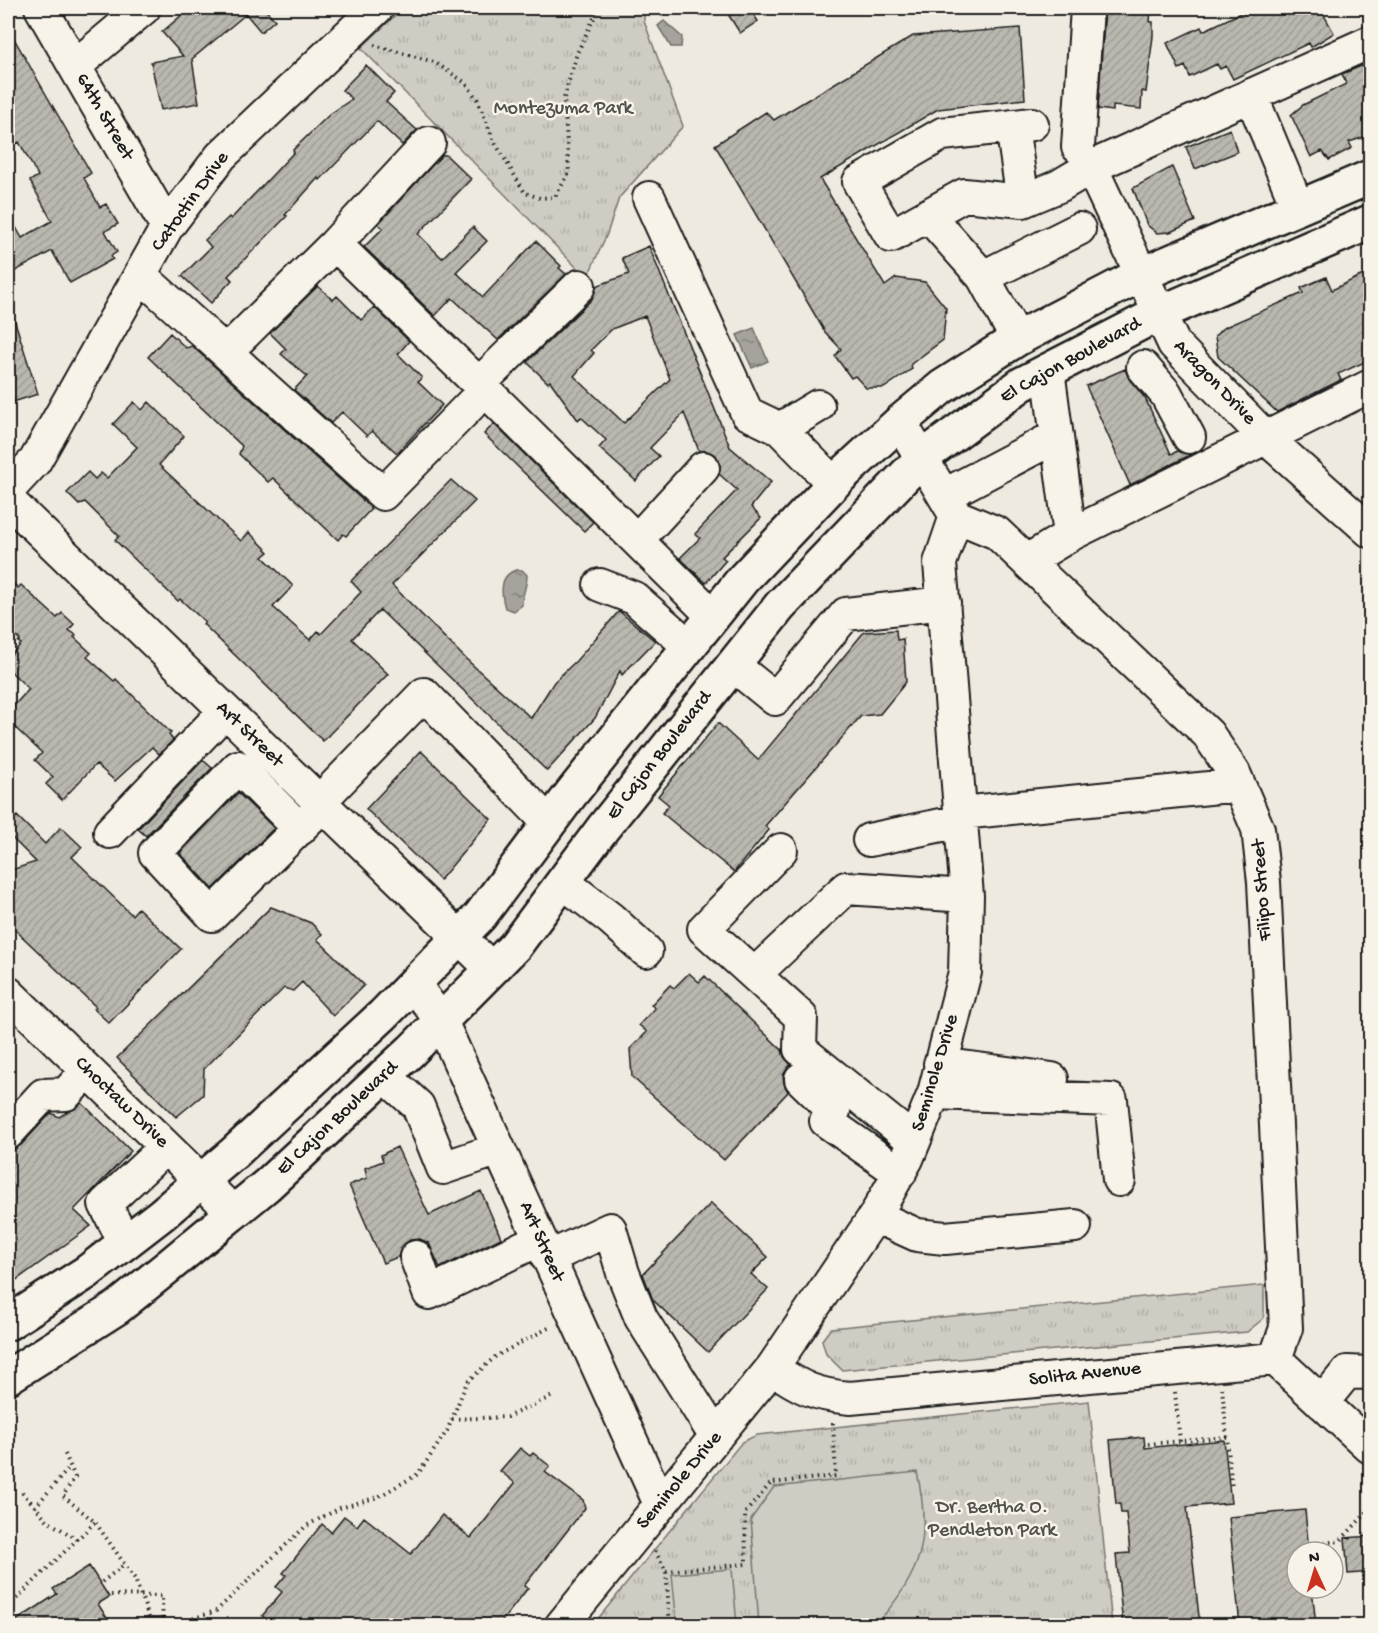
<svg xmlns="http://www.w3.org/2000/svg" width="1378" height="1633" font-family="'Gochi Hand',sans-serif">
<defs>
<pattern id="park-tufts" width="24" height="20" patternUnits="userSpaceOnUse" patternTransform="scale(1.5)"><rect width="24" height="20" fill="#cfccc3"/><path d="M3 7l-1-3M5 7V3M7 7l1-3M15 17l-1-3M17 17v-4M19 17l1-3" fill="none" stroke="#b1afa7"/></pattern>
<pattern id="water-ripples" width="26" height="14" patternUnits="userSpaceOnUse" patternTransform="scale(1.5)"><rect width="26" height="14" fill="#a6a39d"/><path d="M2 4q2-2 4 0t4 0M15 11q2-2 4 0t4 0" fill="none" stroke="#86847f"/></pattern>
<pattern id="building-hatch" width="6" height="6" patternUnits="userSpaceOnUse" patternTransform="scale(1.5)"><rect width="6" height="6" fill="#bab7af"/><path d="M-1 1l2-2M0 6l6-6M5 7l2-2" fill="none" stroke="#9f9d96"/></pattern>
</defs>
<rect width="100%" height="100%" fill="#eeeae0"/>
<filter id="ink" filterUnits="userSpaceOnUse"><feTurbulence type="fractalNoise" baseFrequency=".0167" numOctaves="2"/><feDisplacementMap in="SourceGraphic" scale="12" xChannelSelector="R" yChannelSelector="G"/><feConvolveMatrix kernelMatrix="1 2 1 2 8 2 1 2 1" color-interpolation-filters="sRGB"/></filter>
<g filter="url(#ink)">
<path fill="url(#park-tufts)" stroke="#767470" stroke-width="1.5" d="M403,8H644V21L683,126L619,198L607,234L587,278L361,48Z
M1264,1285V1318L1247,1332L842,1370L826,1354L822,1340L831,1328Z
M1089,1401L1112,1625L592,1626L742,1442L757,1435Z"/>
<path fill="#cfccc3" stroke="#767470" stroke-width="1.5" d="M917,1472C932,1539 922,1574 876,1624L759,1625L751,1519L774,1487Z
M732,1569L737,1625H677L672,1574Z"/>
<path fill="url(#water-ripples)" stroke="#6f6d69" stroke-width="1.5" d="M664,21L682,37L681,47H671L658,26Z
M754,328L768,361L752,368L737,335Z
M516,570H522L527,575C527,587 522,594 522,605L514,611L505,608C501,594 499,575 516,570Z"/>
<path fill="url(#building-hatch)" stroke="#1c1c1c" stroke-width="1.5" fill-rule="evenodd" d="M190,8H264L275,20L261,32L246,14L192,59L199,103L161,110L151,62L183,56L162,32Z
M724,8H749L758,21L740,33Z
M1105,8H1151L1150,22H1153V36L1146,92L1142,91L1141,109L1113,106V111L1098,109Z
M1251,8H1320L1334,33L1311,47L1309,43L1233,79L1226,66L1220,69L1217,64L1190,77L1185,66L1179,69L1167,43L1201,27L1203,31Z
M8,28L91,173L84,178L100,207L106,204L118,224L105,231L117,252L111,256L113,259L70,283L52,251L8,275V213L22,238L52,221L30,181L38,176L19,142L8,148V126L14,122L8,110Z
M1020,28L1025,99L938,109L820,179L885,286L896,278L925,282L946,308L943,340L911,364L912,369L884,388H866L855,376L851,378L835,356L841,349L825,332L715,145L766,112L774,120L913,36Z
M1371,62V76L1363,79L1371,94V114L1365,117L1371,135L1349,142L1352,148L1329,160L1322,151L1311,157L1291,115L1303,105L1346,84L1342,74Z
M366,65L394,93L386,102L417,130L402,145L377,121L320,180L318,178L285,215L287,216L228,276L232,280L211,303L182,276L211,247L205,240L229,217L231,219L294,152L293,150L330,114L352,99L342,90Z
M1230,129L1237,152L1195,169L1186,147Z
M442,155H446L471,179L418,234L442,258L473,227L487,241L456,272L483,297L536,241L561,266L559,268L566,274L498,340L452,298L435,316L364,247L383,228L378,224Z
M1172,167L1195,221L1170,232L1157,233L1147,225L1133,188Z
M649,246L730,447L771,482L751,507L761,518L722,557L726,560L706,583L680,558L700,538L695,534L737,490L719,474L720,463L716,455L707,451H699L684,413L650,448L659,456L636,481L599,448L606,440L581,417L578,420L550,381L548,383L527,362L592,299L596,286L629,274L622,258ZM645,316L670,379L624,423L574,376L594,353L591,350L612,329Z
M1371,271V359L1338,374L1341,380L1277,412L1218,357L1215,336L1223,328L1303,293L1301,288L1326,277L1332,290Z
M318,286L333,300L337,296L361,320L374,307L409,341L398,354L422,378L418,382L442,405L397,453L372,431L367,436L342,412L331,423L294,390L307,376L281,354L286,349L270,333Z
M11,309L38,394L13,402L8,384V310Z
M170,333L186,348L192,346L369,506L371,509L346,536L343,534L338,540L273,478L268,482L239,454L242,446L148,357Z
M1125,369L1129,379L1145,398L1171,454L1178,451L1192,454L1130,485L1086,386Z
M134,402L142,410L149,402L184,436L159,465L241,541L249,532L269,552L263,557L293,586L273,607L310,640L318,631L321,634L361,592L351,581L451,480L475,501L392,585L466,659L531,718L554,682L576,661L619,611L655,641L622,675L620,671L595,718L547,771L380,610L352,639L388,674L323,741L203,624L205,622L180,599L178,601L123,548L115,540L119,536L85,502L79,505L67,493L88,472L95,479L101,473L107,478L137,447L113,424Z
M494,424L593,522L584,531L484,434Z
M8,578L18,588L21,585L57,618L62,613L74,624L69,630L76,635L74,637L91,653L87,657L114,681L116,679L171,733L169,735L173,740L159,754L152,747L115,781L96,764L62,800L46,784L53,777L35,760L42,753L8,721V712L29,689L8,669V658L21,644L18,642L20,640L8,628Z
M896,630L897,640L903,639L906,682L880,714L861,716L765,826L769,830L734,872L662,813L669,805L658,796L718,723L758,760L864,632Z
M421,751L491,819L440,880L366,809Z
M203,760L212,768L146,836L138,829Z
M238,793L274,828L213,889L180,853Z
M17,816L45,844L61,827L82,847L72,857L132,915L138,908L181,949L109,1023L94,1009L96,1007L8,923V871L36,862L8,834V826Z
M271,907L311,923L322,934L317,939L364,985L333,1016L302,982L293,991L284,988L204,1069L203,1095L176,1117L117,1058Z
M689,973L699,982L705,976L782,1050L784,1057L791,1065L783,1075L784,1084L788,1092L724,1160L632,1077L630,1049L647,1032L639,1025L655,1008L651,1005L670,985L674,988Z
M82,1103L131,1151L74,1210L91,1226L8,1286V1150L21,1145L51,1113L59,1117Z
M397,1147L429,1215L481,1191L501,1238L440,1268L429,1243L420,1239L410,1240L402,1246L398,1257L383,1263L349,1185L367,1178L365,1168L383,1161L381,1155Z
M711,1203L768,1257L751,1274L768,1289L708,1352L653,1300L643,1274Z
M1144,1437L1145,1448L1224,1440L1231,1503L1187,1507L1200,1626H1123L1116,1554L1130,1553L1126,1513H1121L1120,1504H1116L1110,1440Z
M520,1448L530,1456L533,1453L550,1466L545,1472L583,1500L585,1508L524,1586L528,1588L498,1626H274L262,1616L282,1592L276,1587L286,1575L283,1573L322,1524L331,1532L344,1516L357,1526L364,1517L411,1554L442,1515L471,1538L515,1483L500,1471Z
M1305,1510L1309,1552H1297V1588H1312L1316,1626H1240L1229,1517Z
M1371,1536V1572L1348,1574L1345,1538Z
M89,1566L109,1597L98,1604L112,1626H8L57,1594L53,1589Z"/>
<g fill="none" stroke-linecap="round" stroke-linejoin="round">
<defs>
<path id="minor" d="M41,8L167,227
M75,66L144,8
M1251,95L1298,208
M1032,124L942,134L859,182L891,236L964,195L1023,201L1059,186L1091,167L1370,42
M1012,126L1023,201
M1078,147L1087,8
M1091,167L1174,344L1266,438L1370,531
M649,198L747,413L780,429L834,484
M928,215L983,277L1017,339
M335,244L429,143
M140,275L383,494L485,390L713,616
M983,277L1079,229
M226,352L335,244L485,390
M1143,367L1166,394L1189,437
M479,384L579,286
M900,422L956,516L997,533L1208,734L1234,773L1258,829L1264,882L1286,1328L1275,1359
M780,429L818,406
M8,490L35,461L167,227L221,156L377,8
M945,495L1057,436
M8,500L492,969
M1070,535L1370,386
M637,540L703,468
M1027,561L1070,535L1048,370
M600,585L634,598L689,646
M733,665L775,699L846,614L944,603
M319,802L424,694L549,823
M961,813L1239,785
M300,829L238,767L155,853L212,915L322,806
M110,832L225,711
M869,840L961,821
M781,850L704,929L801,1017L800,1049L914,1141
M563,882L611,919L646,951
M755,974L846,888L967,896
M414,984L441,1021L660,1504
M8,993L234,1213
M940,1064L1052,1079
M384,1075L418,1106L443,1168L499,1149
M801,1079L834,1111L826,1121L900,1173
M934,1093L1111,1100L1119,1180
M8,1133L43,1095L66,1094L87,1071
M875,1216L917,1235L945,1238L1075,1226
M125,1243L105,1204L166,1147
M416,1257L429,1293L540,1239
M548,1258L610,1229L623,1273L641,1318L716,1437
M772,1368C801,1388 815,1395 850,1398L1275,1359L1370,1447
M1322,1403L1347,1372L1370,1373
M561,1626L772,1368L875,1216L907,1159L934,1093L965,972L967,896L940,563L956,516"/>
<path id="major" d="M8,1323L87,1272L161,1215L234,1153L383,1015L480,916L571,794L743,579L839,478L900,422L942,387L1017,339L1140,275L1370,177
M8,1377L118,1307L170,1265L267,1185L412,1050L515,946L603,828L780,606L923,457L1022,384L1158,314L1370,222"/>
</defs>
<use href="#minor" stroke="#1c1c1c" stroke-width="36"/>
<use href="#major" stroke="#1c1c1c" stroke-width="38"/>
<path stroke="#1c1c1c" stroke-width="4" stroke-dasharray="1.5 4.5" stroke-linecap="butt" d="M374,45L434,62L466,83L477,99L494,141L525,193L540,198L555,197L569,173L564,98L577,53L595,16L596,8
M1222,1388L1232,1488
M1175,1392L1180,1441
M452,1419L507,1417L555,1395
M1148,1444L1227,1437
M65,1454L75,1477L63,1496L95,1522L135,1579L152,1626
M22,1492L49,1522L77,1539
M35,1507L70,1467
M1312,1544L1340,1541L1370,1509
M655,1551L666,1571L670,1626
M666,1571L746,1564L745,1513L771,1483L836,1476L833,1423
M102,1582L125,1564
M111,1595L162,1596L163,1626
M8,1607L95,1522
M170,1626L216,1611L306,1526L340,1508L378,1497L418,1474L447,1431L467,1382L496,1356L552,1326"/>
<use href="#minor" stroke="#f7f3e8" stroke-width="32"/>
<use href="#major" stroke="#f7f3e8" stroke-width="33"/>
</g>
</g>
<g text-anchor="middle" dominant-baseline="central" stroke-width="5" stroke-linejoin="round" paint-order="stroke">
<g font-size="20" fill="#52514e" stroke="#f7f3e8">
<text x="563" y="109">Montezuma Park</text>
<text x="992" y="1508">Dr. Bertha O.<tspan x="992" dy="23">Pendleton Park</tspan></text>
</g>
<g font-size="20" fill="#1c1c1c" stroke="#f7f3e8">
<text transform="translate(104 117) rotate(60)">64th Street</text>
<text transform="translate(191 202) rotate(-54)">Catoctin Drive</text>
<text transform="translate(1071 361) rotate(-29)">El Cajon Boulevard</text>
<text transform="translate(1214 383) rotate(46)">Aragon Drive</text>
<text transform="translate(249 735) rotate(44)">Art Street</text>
<text transform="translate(660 756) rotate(-52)">El Cajon Boulevard</text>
<text transform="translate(1263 890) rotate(-94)">Filipo Street</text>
<text transform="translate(936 1073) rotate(-73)">Seminole Drive</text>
<text transform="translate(121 1103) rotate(44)">Choctaw Drive</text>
<text transform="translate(338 1119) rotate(-43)">El Cajon Boulevard</text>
<text transform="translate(541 1242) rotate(66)">Art Street</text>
<text transform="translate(1085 1375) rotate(-6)">Solita Avenue</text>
<text transform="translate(680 1481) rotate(-50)">Seminole Drive</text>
</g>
</g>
<rect width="1378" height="1633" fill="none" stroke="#f7f3e8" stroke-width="30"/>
<rect x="15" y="15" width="1348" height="1603" fill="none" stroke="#1c1c1c" stroke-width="2" filter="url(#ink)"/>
<g transform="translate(1315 1570) rotate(356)"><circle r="28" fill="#f7f3e8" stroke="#9f9d96" stroke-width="1.5"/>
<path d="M0-4.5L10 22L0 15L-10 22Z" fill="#c8321e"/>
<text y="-9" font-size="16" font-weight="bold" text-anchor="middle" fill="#1c1c1c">N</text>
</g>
</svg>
